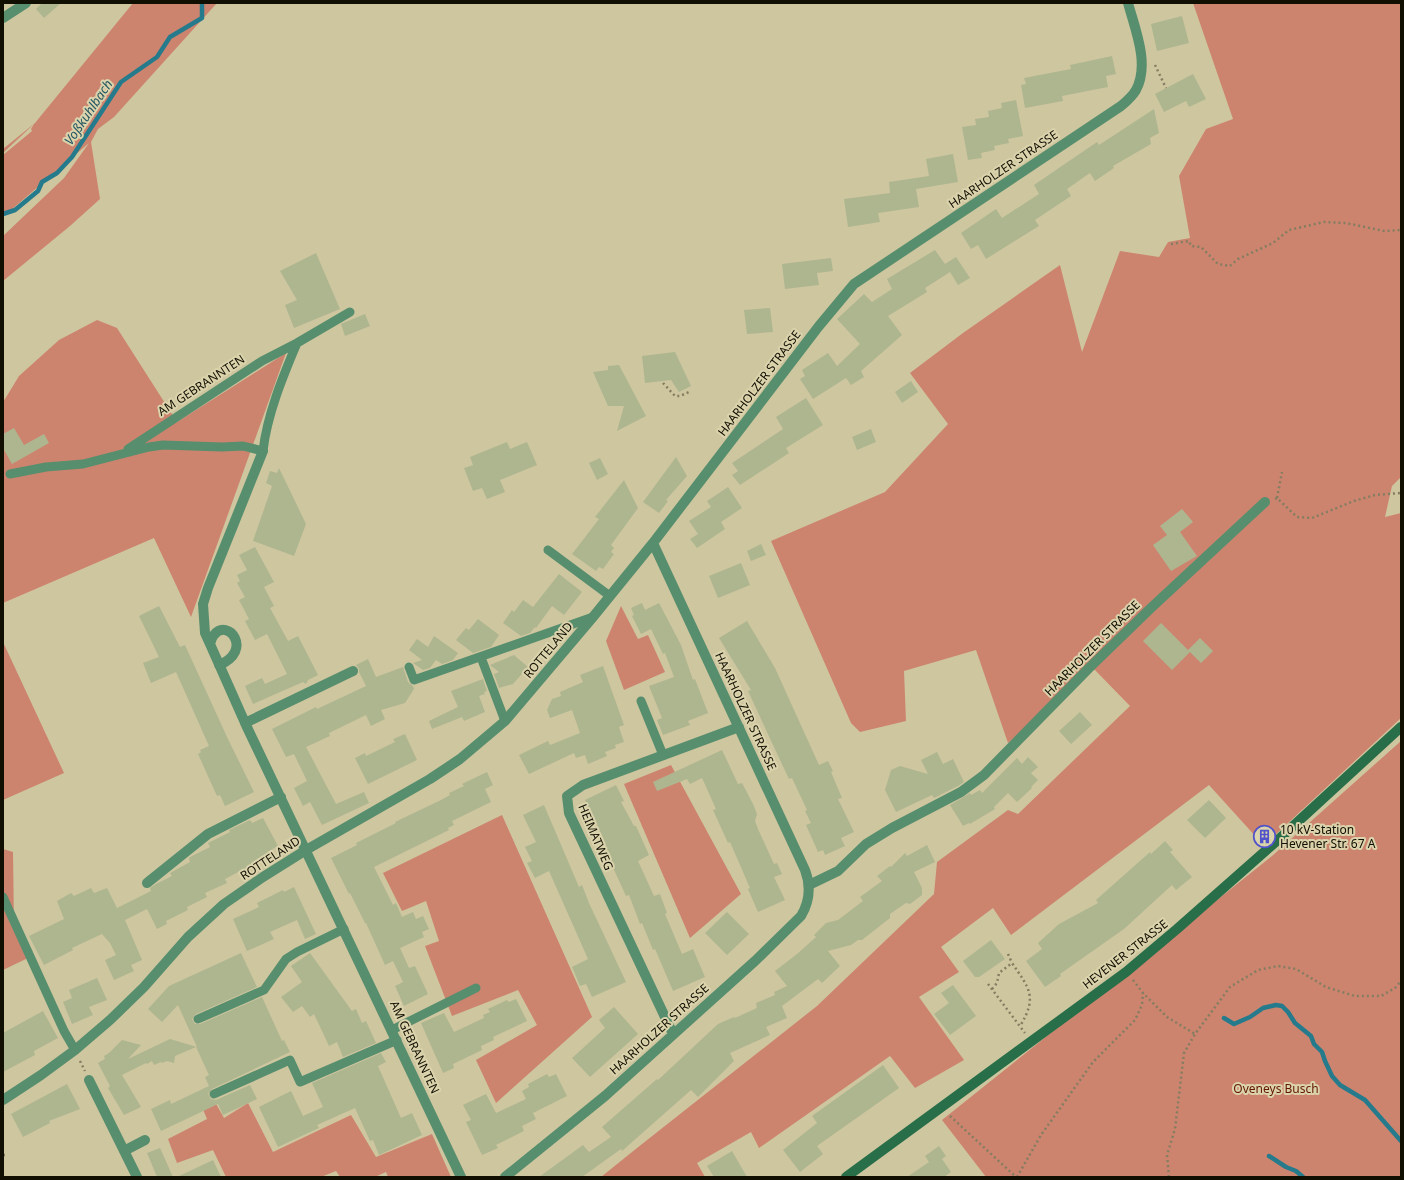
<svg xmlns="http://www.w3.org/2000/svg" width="1404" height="1180" font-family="'Noto Sans',sans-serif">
<rect width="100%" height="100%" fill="#cec69f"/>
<path fill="#cd846e" d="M133,3H217L114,117L98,129L91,142L100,199L70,226L3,281V236L64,178L89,143L3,217V155L32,131L31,129L34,124L3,153V149L35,123Z
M1193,3H1401V477L1392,486L1385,517L1401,513V718L1274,836L1266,829L1257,838L1209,785L1011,935L993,908L941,947L959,972L919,997L964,1060L915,1088L890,1056L759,1148L751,1132L697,1163L705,1177H601L637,1148L817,1006L934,894L937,862L1008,810L1018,814L1130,706L1094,669L1008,743L976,650L904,671L906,721L860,732L851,723L771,541L885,492L948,424L910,373L963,333L1060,265L1082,352L1120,251L1159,257L1168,242L1190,238L1179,176L1206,129L1233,119Z
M97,320L117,328L177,422L286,353L191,617L154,538L3,603V401L5,399L19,376L59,340Z
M621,606L638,639L648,635L665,672L624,690L606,641Z
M3,642L64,773L3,800Z
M1401,741V1177H986L942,1120L1272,856Z
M671,765L741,894L690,938L624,784Z
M502,815L592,1017L496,1103L476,1060L537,1025L518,990L452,1016L425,946L439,941L426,901L402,911L383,873Z
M3,849L13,852L14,928L28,958L3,970Z
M215,1102L224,1118L248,1103L273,1152L351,1115L376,1157L432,1134L451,1177H388L386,1172L375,1177H340L336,1171L321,1177H226L213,1150L177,1163L168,1139L207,1119L202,1107Z"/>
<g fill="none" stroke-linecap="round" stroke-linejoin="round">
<path stroke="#257b8c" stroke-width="4.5" d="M3,214L15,210L38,191L42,182L57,173L72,157L121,82L157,57L170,37L202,18V3
M1224,1018L1234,1024L1250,1017L1263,1008L1276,1005L1282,1006L1288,1012L1295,1023L1311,1036L1314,1044L1322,1052L1325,1061L1332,1076L1340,1085L1365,1100L1401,1141
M1269,1156L1286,1167L1296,1171L1303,1177"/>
</g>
<path fill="#aeb690" d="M42,3H61L44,18L36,9Z
M1182,16L1189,43L1157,51L1151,24Z
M1112,56L1116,74L1106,76L1108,87L1062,96L1063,101L1025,108L1021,85L1026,84L1024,78L1071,69L1070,65Z
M1193,74L1206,99L1189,107L1186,101L1164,112L1155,94Z
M1016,100L1023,136L1008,139L1009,143L994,146L995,150L981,153L982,158L968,160L962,127L976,125L975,119L989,117L988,111L1002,108L1001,103Z
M1154,109L1159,133L1150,138L1151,144L1113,166L1114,168L1095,181L1090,173L1067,189L1071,196L1035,220L1039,226L986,259L978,245L971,249L961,233L996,209L1002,218L1039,194L1034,185L1097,142L1099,145Z
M953,154L958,182L916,189L919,207L878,213L880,222L848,227L844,199L890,193L889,182L929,176L926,159Z
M935,250L945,264L956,257L970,278L958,285L950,272L925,288L927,292L888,316L902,335L861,371L864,377L851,385L846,378L813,399L800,379L805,376L802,370L828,353L837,366L860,344L837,319L864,294L872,302L892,289L887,279Z
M316,253L340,309L294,328L285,305L297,300L280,271Z
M831,258L833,271L817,273L819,285L785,289L782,264Z
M770,308L773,332L747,334L744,310Z
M365,314L370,326L345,336L341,324Z
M675,352L691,386L679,392L671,380L645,383L642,356Z
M619,365L646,416L617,431L624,406H608L593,372L608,370V366Z
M911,381L918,392L902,403L895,392Z
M806,398L823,425L786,448L789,453L740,485L732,475L738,471L732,463L783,429L776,417Z
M14,428L24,445L44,434L49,443L12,464L3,448V434Z
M871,429L876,442L857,450L852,437Z
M507,442L510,449L527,442L537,465L500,480L505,492L487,499L482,488L473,491L464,468L473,465L470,457Z
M676,457L687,476L666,500L668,501L659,513L643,502Z
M600,458L608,474L597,480L589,463Z
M279,468L306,524L294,556L253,541L272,486L266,483L270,471L277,473Z
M624,480L638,508L611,545L614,548L611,552L614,554L603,569L599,567L596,571L572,554L599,519L595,517Z
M728,487L742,508L721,522L725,529L697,548L690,539L698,534L689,521L711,507L707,501Z
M1182,509L1193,522L1180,532L1197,556L1171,571L1153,545L1167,535L1160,526Z
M761,544L766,555L751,561L747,551Z
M255,547L274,582L264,587L274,606L270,608L288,641L298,636L318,675L308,680L306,684L303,682L253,704L245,686L262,678L265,684L287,674L267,634L255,640L245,621L249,619L239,600L245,597L237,583L240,581L237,575L247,570L239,555Z
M741,563L750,585L718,598L709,576Z
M559,574L582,592L564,615L552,606L536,628L535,627L530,633L521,636L503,623L512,610L514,612L523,600L533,607Z
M642,603L645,610L659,603L681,645L693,680L695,679L708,713L688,721L690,725L663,735L657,720L662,718L649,686L674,677L665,653L663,654L651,629L641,634L632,616L634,615L631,608Z
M159,606L180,647L185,645L227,737L254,792L225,806L220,795L217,796L198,754L201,752L200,750L209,746L176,672L151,683L143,663L159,657L139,616Z
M478,619L499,635L491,647L473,653L456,640L466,628L469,630Z
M747,621L775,668L819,765L828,761L833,771L831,772L842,798L838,799L854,832L841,838L845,846L825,855L823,850L818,852L806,825L811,823L805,811L807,810L792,778L789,779L773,745L748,691L751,690L719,638Z
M1161,623L1188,650L1200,638L1213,651L1201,663L1190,652L1172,670L1143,641Z
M434,636L458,653L453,660L442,664L436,660L430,668L423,670L413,663L422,660L409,650L417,639L428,647Z
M514,655L528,667L513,684L499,688L494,674L499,672L490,665Z
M368,659L376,677L403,667L408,682L413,686L414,689L405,703L381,710L385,719L371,726L366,715L329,733L330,736L306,747L336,804L364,792L369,803L322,825L310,802L303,806L294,788L307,781L294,754L286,757L272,729L316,707L317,709L366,686L359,672V669L356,665Z
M603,666L624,725L619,727L624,742L615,745L616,748L605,752L607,756L588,764L585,755L576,758L574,753L529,774L519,755L548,741L550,745L580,733L572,710L550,718L547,710L552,699L561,696L560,692L583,682L580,675Z
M483,679L487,691L484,692L485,694L479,696L485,712L464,721L462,717L432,729L429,721L458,707L451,691Z
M1080,712L1092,725L1071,744L1059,731Z
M405,734L417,760L368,784L355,758L365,753L366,756L395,742L393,739Z
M722,750L738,784L742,783L753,804L757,814L755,821L758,829L774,864L777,863L782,874L774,877L785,900L758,912L748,889L750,888L730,842L728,843L713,810L716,809L702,778L690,784L687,779L657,791L653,782Z
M937,752L943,764L953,759L964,782L958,786L934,798L932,795L896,812L885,790L891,770L900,766L928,774L921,760Z
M1028,757L1038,767L1031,773L1038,780L1031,787L1032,788L1017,802L1008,793L994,807L995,809L970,824L969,823L963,826L950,805L970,793L971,795L980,790L982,793L1017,758L1022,764Z
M487,772L493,785L485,789L491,802L452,821L454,825L448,828L449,830L374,867L393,905L396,903L402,917L413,912L416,919L423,916L429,929L422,932L424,937L400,948L409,968L415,966L428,994L404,1006L395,986L403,982L393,961L385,965L366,923H365L350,893L349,894L331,858L357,845L356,843L396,823L395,822L441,800L450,795L449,793L464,786L462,784Z
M616,785L624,801L621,802L634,826H636L649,855L638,861L654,896L660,894L667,913L665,914L682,954L693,949L705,977L673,991L655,949L653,950L642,923L640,924L629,895L626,896L605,850L607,849L597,824L585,800Z
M1209,800L1226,818L1205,838L1187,820Z
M544,805L579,887L582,885L589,903L626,982L592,997L586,984L580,986L572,967L588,959L549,871L535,878L527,863L532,861L525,847L536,842L523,815Z
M263,818L278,846L267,852L269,856L225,879L227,883L205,893L207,897L187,907L188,910L166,921L167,924L157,929L147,909L125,920L142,960L131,965L134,971L114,980L105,960L116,955L110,943L102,934L72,948L73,950L44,965L29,936L64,919L57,901L71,893L74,896L91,888L94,893L107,888L117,908L151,891L150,888L156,884L172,876L170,873L190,862L189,858L192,856L210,847L208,843L230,832L229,830L250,820L252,823Z
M1165,841L1173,850L1170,852L1192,877L1176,890L1172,885L1124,929L1060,974L1061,976L1045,987L1026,961L1042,949L1038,943L1059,924L1098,903L1096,900L1150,852L1151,854Z
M927,845L935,862L914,872L922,888V895L910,904L906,903L890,914V918L862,940H858L851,945L828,951L840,966L822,983L818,979L782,1006L787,1018L766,1027L770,1035L730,1053L734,1061L698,1097L691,1090L622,1151L621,1149L582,1177H539L583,1145L589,1152L611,1137L602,1127L657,1079L658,1080L718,1024L734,1017L735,1018L757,1008L756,1003L775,995L774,992L787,986L775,971L797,954L816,937L814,935L826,923L838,920L863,901L860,897L882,881L877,876L890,866L891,867L905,853L907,856Z
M294,887L316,934L305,939L297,920L270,932L274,939L247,951L233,919L259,907L257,903L283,890L284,892Z
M727,912L749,934L727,955L705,933Z
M991,940L1005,959L979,977H975L963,961Z
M241,953L257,987L196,1014L192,1019L195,1024H200L262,997L282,1041L284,1040L290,1052L212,1089L208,1094L211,1099L216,1100L250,1085L257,1099L223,1115L218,1104L161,1131L151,1109L170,1100L171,1104L209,1086L205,1077L209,1075L196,1047L175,1056L174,1063L167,1061L162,1063L161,1062L154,1065L152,1061L147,1064L146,1063L122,1075L141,1107L124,1115L108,1088L110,1086L98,1063L105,1059L104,1056L109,1053L122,1040L141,1045L128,1059L170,1039L197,1047L178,1005L162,1022L148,1009L169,986Z
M310,953L352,1011L356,1009L362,1023L366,1021L376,1043L343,1057L337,1042L329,1046L314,1014L310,1017L302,1006L293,1012L281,997L302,982L291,966Z
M97,978L107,1000L89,1007L93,1015L72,1024L63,1002L72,998L69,990Z
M953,985L976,1016L950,1035L934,1014L949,1003L941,993Z
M516,999L527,1021L493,1037L494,1040L481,1046L482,1050L453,1064L454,1068L443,1073L421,1023L444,1013L454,1032L484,1018L483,1015L490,1012L488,1009L507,1000L509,1002Z
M614,1007L638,1034L590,1077L572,1058L605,1028L599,1020Z
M43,1011L58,1038L34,1051L35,1055L3,1072V1033Z
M381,1053L386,1062L378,1066L401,1118L412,1113L422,1135L379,1155L373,1140L370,1141L355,1108L317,1125L319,1128L278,1147L259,1107L291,1091L303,1116L323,1107L312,1083Z
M883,1065L899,1088L817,1146L823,1154L800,1172L783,1150L817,1123L812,1116Z
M547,1074L549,1077L556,1074L567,1096L533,1113L536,1119L522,1126L524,1131L496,1145L498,1148L482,1155L466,1122L471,1120L463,1105L486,1094L496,1113L526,1099L522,1091L529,1087L528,1084Z
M67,1084L80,1109L49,1121L50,1123L23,1137L11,1114Z
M939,1146L946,1156L942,1159L951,1172L944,1177H907L929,1162L925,1156Z
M160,1148L173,1177H157L147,1153Z
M732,1151L747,1177H714L707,1166Z
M213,1160L221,1177H177Z"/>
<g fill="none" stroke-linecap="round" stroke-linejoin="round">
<path stroke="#837d61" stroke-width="2.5" stroke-dasharray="2 3" stroke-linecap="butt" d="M1155,65L1166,88
M1171,244L1189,241L1191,246L1201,247L1218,264L1230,266L1238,259L1273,243L1289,230L1324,222L1346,223L1384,231L1401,230
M663,383L675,396H680L689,392
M1277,498L1282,472
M1275,499L1277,498L1297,517L1312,518L1354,501L1375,495L1401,493
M1008,954L1012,963
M1133,980L1143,993L1167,1017L1195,1034
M988,984L1025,1033
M992,989L997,983L999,973L1012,963C1029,988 1038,997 1020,1026
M80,1061L85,1071
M950,1116L1016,1177
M3,1155H5
M1017,1177L1041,1135L1093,1062L1135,1020L1142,1005L1143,993
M1169,1177L1167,1155L1175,1129L1184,1053L1195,1034L1230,987L1258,970L1278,966L1296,969L1326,987L1355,996H1381L1395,988L1401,981"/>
<path stroke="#578e6e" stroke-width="9" d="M128,449L262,361L297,343L350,312
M10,474L46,467L83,464L149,447L163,445L222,447L243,446L263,451C267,415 283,376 297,343
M548,550L610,596
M482,660L505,721
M409,667L414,680L593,617
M641,701L663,755
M3,897L64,1031L75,1050
M198,1019L264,990L286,959L297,952L344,929
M392,1030L476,988
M214,1094L290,1060L300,1082L397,1040"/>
<path stroke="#578e6e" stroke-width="10" d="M3,18L26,3
M263,451L208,588L203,604L205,633L210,644L246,725L461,1177
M210,644C211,641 212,637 214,635C228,617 254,651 219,665
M245,723L353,671
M147,883L208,834L281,797
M809,885L838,871L866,844L892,828L961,792L984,775L1089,668L1152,607L1265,502
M673,1034L569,813L567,796L583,785L739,727
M89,1080L137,1177
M3,1100L41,1075L75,1050L110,1020L144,987L188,937L224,904L263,877L306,850L430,779L460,759L505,721L593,617L653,543
M124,1151L145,1140
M505,1177L605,1096L755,961L801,916C810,901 811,886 805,870L653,543L819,326L854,284L1121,106C1127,101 1132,97 1136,90C1150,64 1135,29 1128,3"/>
<path stroke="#276e49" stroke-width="10" d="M846,1177L1126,972L1177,929L1279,839L1401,727"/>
</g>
<defs>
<symbol id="building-ring" viewBox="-11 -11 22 22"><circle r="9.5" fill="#dbd3ac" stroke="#5153ca" stroke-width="1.5"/><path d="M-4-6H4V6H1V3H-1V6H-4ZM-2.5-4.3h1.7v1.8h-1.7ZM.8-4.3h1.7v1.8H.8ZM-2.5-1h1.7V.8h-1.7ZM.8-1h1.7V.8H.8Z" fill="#5153ca"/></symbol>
</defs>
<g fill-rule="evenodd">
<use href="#building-ring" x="1252" y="824" width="25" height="25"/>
</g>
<g text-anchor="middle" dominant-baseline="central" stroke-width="4" stroke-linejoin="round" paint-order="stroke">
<g font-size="12" fill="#110e02" stroke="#dbd3ac">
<text transform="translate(1003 169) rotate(-34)">HAARHOLZER STRASSE</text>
<text transform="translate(759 383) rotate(-53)">HAARHOLZER STRASSE</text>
<text transform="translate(201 385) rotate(-33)">AM GEBRANNTEN</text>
<text transform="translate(1092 648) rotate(-45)">HAARHOLZER STRASSE</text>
<text transform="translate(548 650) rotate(-50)">ROTTELAND</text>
<text transform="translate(746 711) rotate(65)">HAARHOLZER STRASSE</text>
<text transform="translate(596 837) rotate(67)">HEIMATWEG</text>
<text transform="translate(270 858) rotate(-33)">ROTTELAND</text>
<text transform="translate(1125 954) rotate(-38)">HEVENER STRASSE</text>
<text transform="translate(659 1029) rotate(-42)">HAARHOLZER STRASSE</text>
<text transform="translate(415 1047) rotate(65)">AM GEBRANNTEN</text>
</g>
<g font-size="12" fill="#110e02" stroke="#dbd3ac" text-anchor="start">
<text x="1280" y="829">10 kV-Station<tspan x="1280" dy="14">Hevener Str. 67 A</tspan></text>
</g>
<g font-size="12" fill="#621600" stroke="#dbd3ac">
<text x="1276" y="1088">Oveneys Busch</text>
</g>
<g font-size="13" font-style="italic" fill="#245662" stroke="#dbd3ac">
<text transform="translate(88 112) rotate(-56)">Voßkuhlbach</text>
</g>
</g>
<rect width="1404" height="1180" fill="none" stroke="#110e02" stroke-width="8"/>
</svg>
